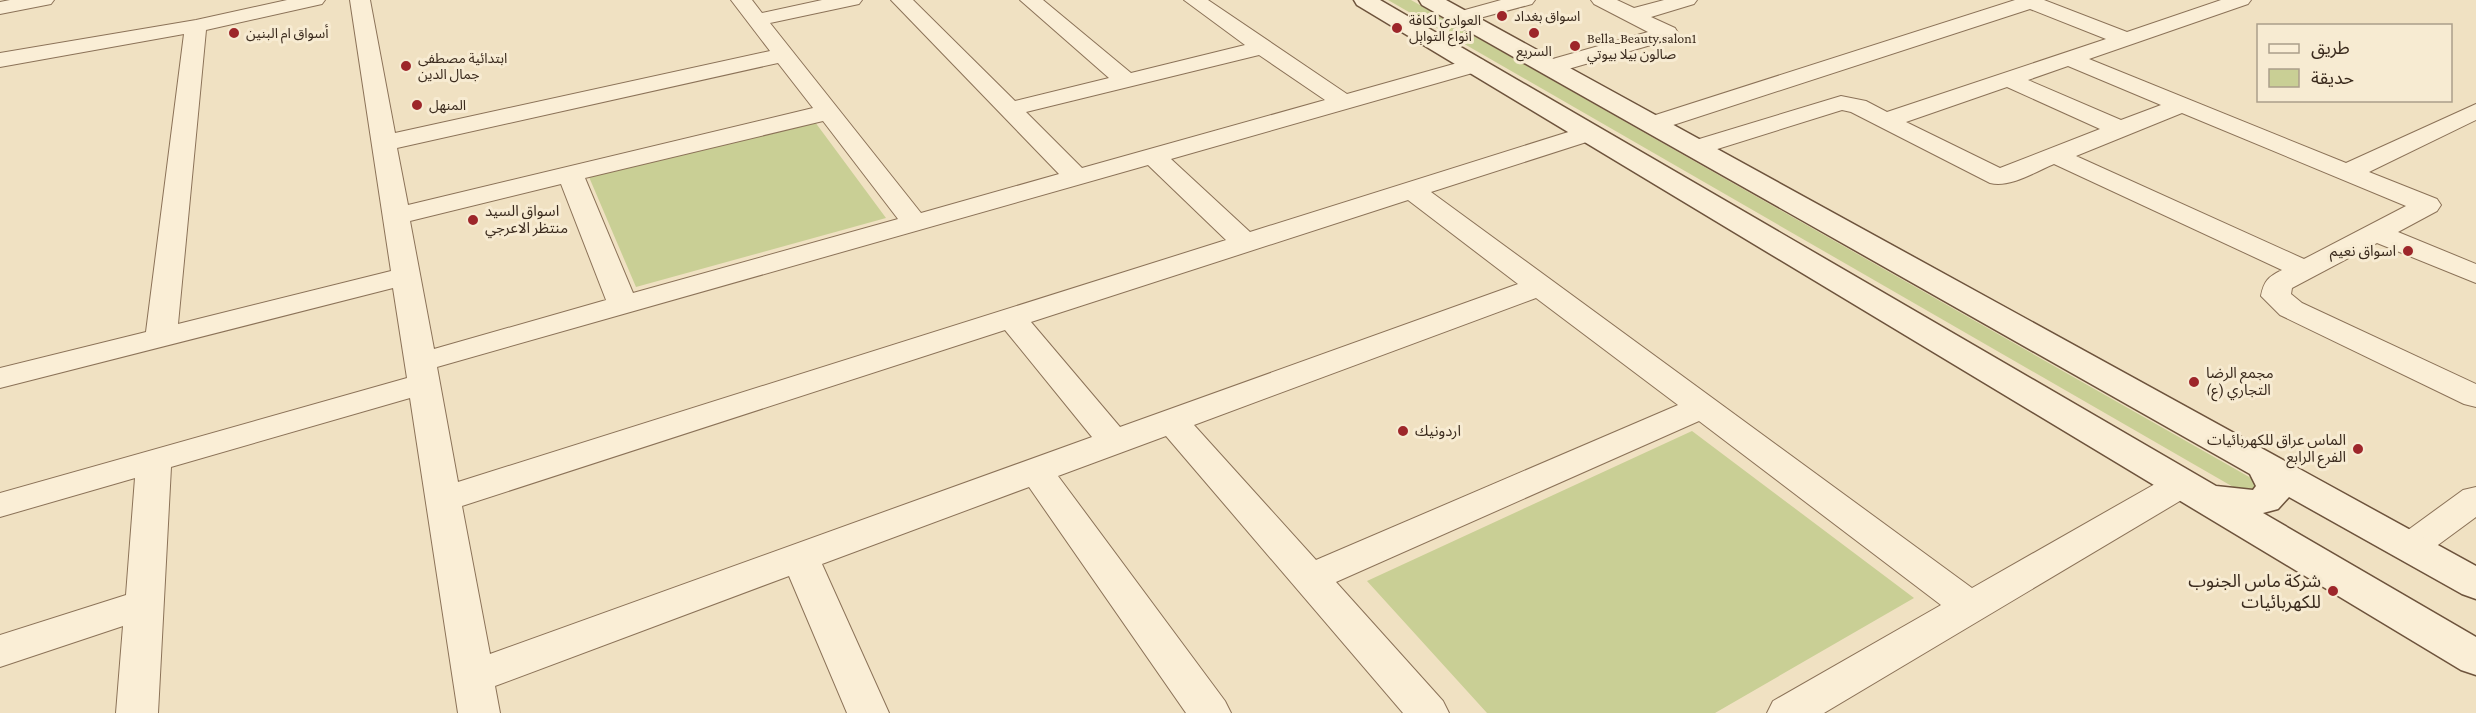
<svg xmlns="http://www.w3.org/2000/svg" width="2476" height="713" font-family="'Crimson Pro','Noto Sans Arabic',serif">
<rect width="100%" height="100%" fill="#f0e1c2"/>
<path fill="#c9cf95" d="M1388,0H1411L2251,478L2259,487L2260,493L2235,488Z
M815,122L886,218L636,287L589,177Z
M1692,431L1914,598L1715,713H1487L1367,581Z"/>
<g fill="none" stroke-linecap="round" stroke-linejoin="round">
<defs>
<path id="street" d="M10,0H54L51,4L0,14V2Z
M287,0H325L322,4L206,30L178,324L391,271L350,0H370L395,133L770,51L731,0H752L762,13L822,0H862L859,4L770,23L921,213L1059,174L891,0H913L1015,101L1109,78L1020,0H1043L1131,73L1245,45L1184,0H1208L1347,94L1475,58L1483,60L1486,65L1483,70L1171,159L1250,232L1581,128L1590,126L1599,128L1602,133L1599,138L1431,192L1972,588L2169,476L2182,472L2195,476L2200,484L2195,492L1824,713H1767L1773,701L1941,605L1699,421L1336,582L1443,701L1449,713H1403L1166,436L1058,476L1225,701L1231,713H1186L1029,487L822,564L889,713H847L789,576L495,686L500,713H458L410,398L171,467L158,713H116L123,626L0,667V635L126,595L135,478L0,517V493L407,378L393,288L0,388V368L146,332L184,34L0,67V53L196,20ZM1259,55L1325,100L1082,168L1026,112ZM778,63L813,108L408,205L397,148ZM823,121L898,219L633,293L585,178ZM1148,165L1226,240L458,482L437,367ZM561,184L606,300L434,349L410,221ZM1408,200L1518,284L1120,427L1031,322ZM1536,298L1678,405L1316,560L1194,425ZM1005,330L1092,437L490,654L462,506Z
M1501,0H1535L1532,4L1461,23L1454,21L1450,17L1454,13Z
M1591,0H1617L1634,8L1664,0H1697L1694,4L1651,17L1675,28L1678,33L1675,38L1558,72L1550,74L1542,72L1539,67L1542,62L1648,32L1594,4Z
M2015,0H2044L2127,32L2221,0H2251L2248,4L2089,59L2346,163L2476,104V120L2369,172L2437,199L2441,205L2437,211L2398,232L2476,264V283L2377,243L2292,288L2291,294L2302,303L2476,384V407L2464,404L2280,315L2261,296C2264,281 2268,277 2282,270L2054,164C2035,172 2010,188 1990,183L1851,112L1842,110L1695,156L1686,153L1682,148L1686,143L1841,96L1866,101L1887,112L2106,39L2030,9L1661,129L1652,131L1643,129L1640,124L1643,119ZM2068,66L2161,105L2121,120L2028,80ZM2007,87L2100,129L2000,168L1906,122ZM2182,113L2406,206L2304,259L2076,156Z
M2476,487V517L2423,556L2410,560L2397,556L2391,547L2397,538L2463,490Z"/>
<path id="secondary" d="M1354,0H1380L2216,486L2253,490L2256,486L2250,474L1422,5L1419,0H1446L2476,566V599L2462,594L2289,497L2278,509L2263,513L2476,637V675L2461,670L1357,5Z"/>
</defs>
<use href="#street" stroke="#8b7258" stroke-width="2"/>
<use href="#secondary" stroke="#6d533c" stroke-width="3"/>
<use href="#street" fill="#faeed6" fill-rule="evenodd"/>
<use href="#secondary" fill="#faeed6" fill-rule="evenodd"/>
</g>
<g fill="#9d262a" stroke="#f7ebd2" stroke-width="2">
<circle cx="1502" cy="16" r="6"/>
<circle cx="1397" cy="28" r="6"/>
<circle cx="234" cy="33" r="6"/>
<circle cx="1534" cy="33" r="6"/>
<circle cx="1575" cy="46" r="6"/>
<circle cx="406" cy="66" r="6"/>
<circle cx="417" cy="105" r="6"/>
<circle cx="473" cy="220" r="6"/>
<circle cx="2408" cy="251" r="6"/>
<circle cx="2194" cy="382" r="6"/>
<circle cx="1403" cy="431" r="6"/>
<circle cx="2358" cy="449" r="6"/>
<circle cx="2333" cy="591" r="6"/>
</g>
<g text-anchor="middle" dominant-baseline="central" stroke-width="6" stroke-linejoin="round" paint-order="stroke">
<g font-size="14" fill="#3a2a1d" stroke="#f7ebd2" text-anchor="start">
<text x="1514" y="16">اسواق بغداد</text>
<text x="1409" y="20">العوادي لكافة<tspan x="1409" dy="16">انواع التوابل</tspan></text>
<text x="246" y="33">أسواق ام البنين</text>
<text x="1587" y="38">Bella_Beauty.salon1<tspan x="1587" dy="16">صالون بيلا بيوتي</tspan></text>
<text x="1534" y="51" text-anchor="middle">السريع</text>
<text x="418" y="58">ابتدائية مصطفى<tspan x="418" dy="16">جمال الدين</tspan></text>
<text x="429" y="105">المنهل</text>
</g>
<g font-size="15" fill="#3a2a1d" stroke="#f7ebd2" text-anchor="start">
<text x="485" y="211">اسواق السيد<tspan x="485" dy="17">منتظر الاعرجي</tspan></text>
<text x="2396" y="251" text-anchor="end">اسواق نعيم</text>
<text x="2206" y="373">مجمع الرضا<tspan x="2206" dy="17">(ع) التجاري</tspan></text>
<text x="1415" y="431">اردونيك</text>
<text x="2346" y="440" text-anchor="end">الماس عراق للكهربائيات<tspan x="2346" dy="17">الفرع الرابع</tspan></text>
</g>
<g font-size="18" fill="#3a2a1d" stroke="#f7ebd2" text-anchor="end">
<text x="2321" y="581">شركة ماس الجنوب<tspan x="2321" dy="21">للكهربائيات</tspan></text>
</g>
</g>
<rect x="2257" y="24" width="195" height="78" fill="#f7ebd2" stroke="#ab9e8a" stroke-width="1.5"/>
<rect x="2269" y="44" width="30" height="9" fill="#faeed6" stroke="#ab9e8a" stroke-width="1.5"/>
<text x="2311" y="54" font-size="18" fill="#3a2a1d">طريق</text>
<rect x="2269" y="69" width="30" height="18" fill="#c9cf95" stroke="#ab9e8a" stroke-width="1.5"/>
<text x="2311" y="84" font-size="18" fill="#3a2a1d">حديقة</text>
</svg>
